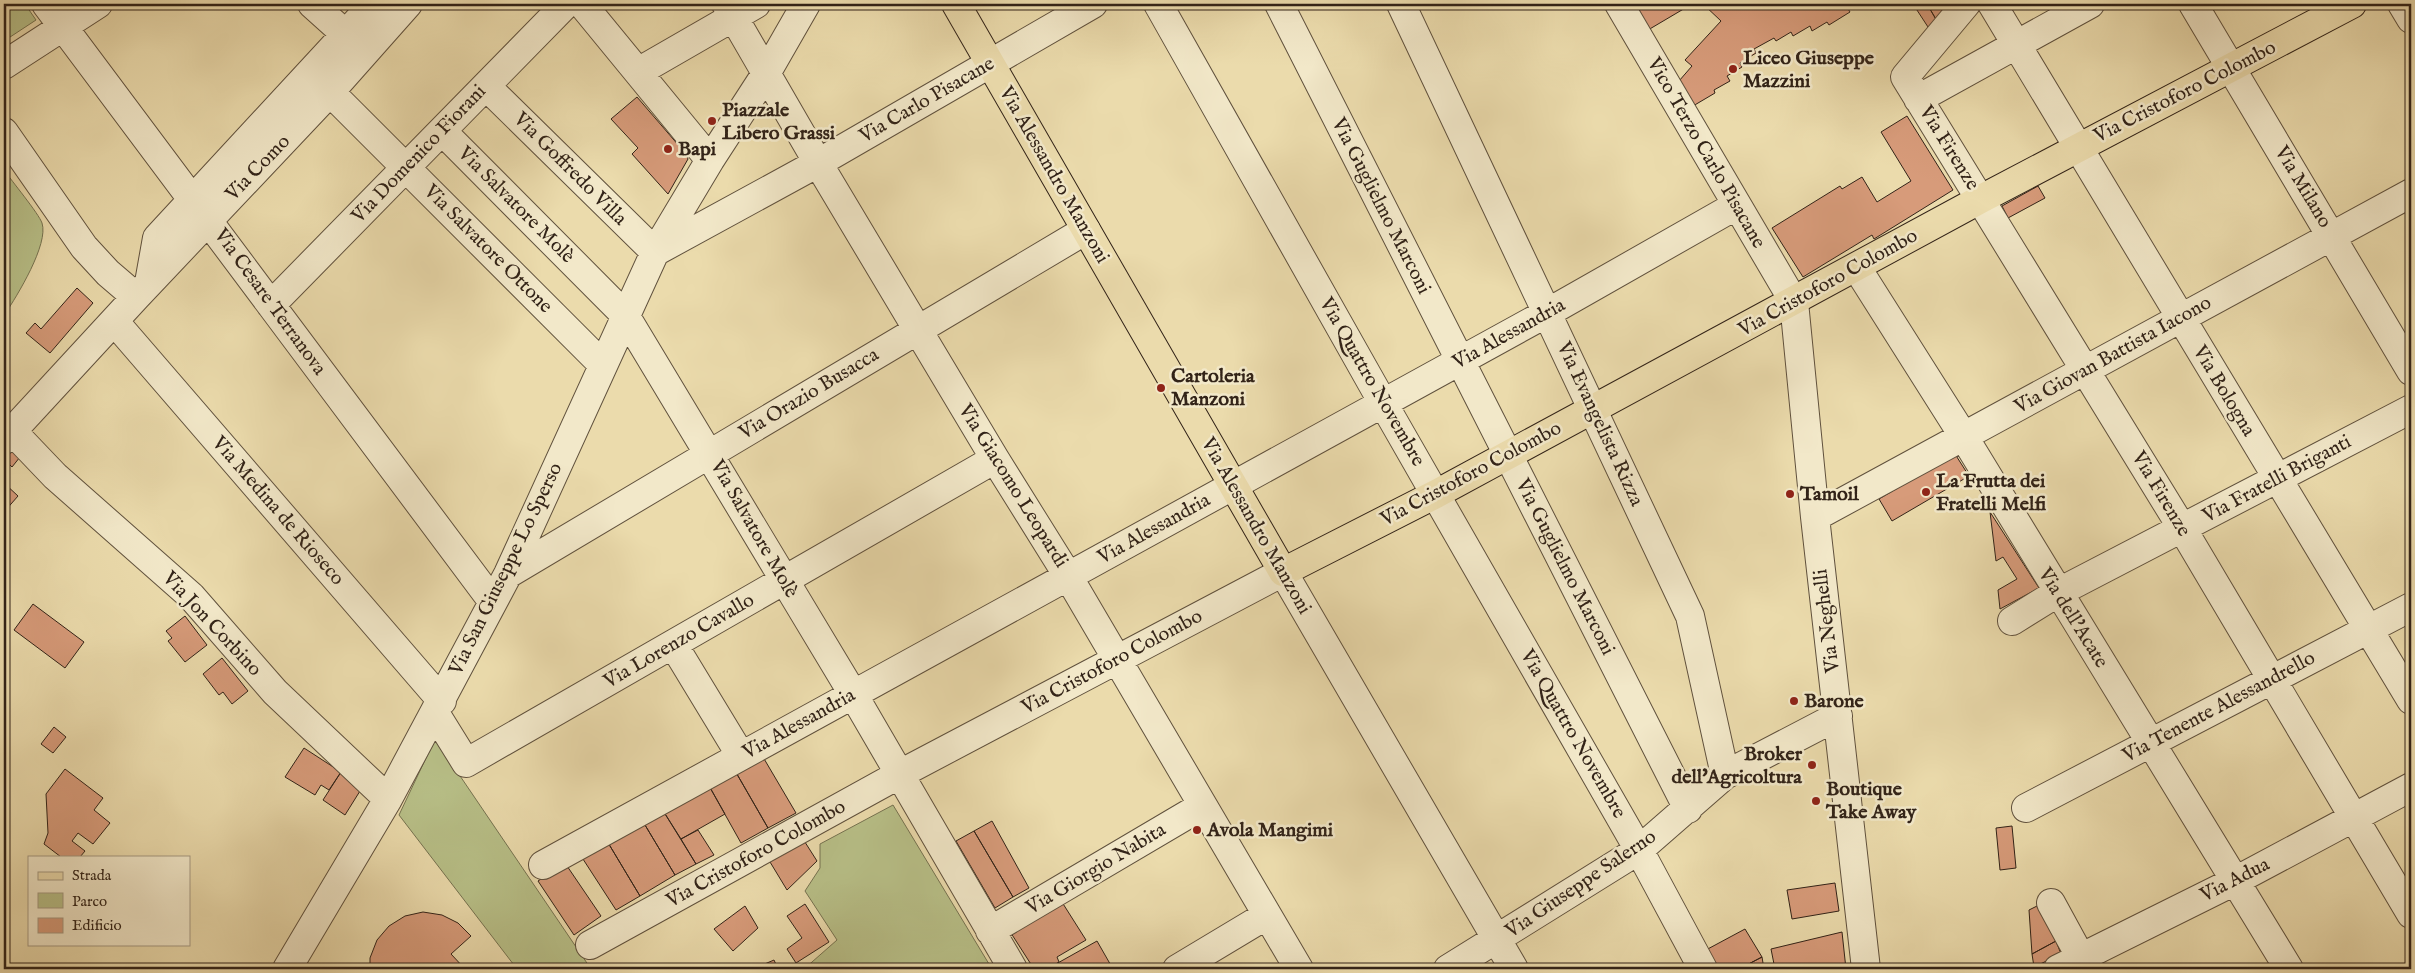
<svg xmlns="http://www.w3.org/2000/svg" width="2415" height="973" font-family="'IM FELL English',serif">
<rect width="100%" height="100%" fill="#ebdbac"/>
<filter id="stains"><feTurbulence type="fractalNoise" baseFrequency=".004" numOctaves="4"/><feColorMatrix values="0 0 0 0 .2 0 0 0 0 .09 0 0 0 0 .02 0 0 0 .5 -.17"/></filter>
<radialGradient id="worn" r=".72"><stop offset=".6" stop-color="#630" stop-opacity="0"/><stop offset="1" stop-color="#630" stop-opacity=".3"/></radialGradient>
<path fill="#b8c088" stroke="#757250" d="M4,4H25L36,20L4,41Z
M4,170C11,180 39,214 42,223C49,244 17,296 5,314Z
M435,739L591,969H517L399,815Z
M893,805L992,969H804L837,940L805,891L820,868V844Z"/>
<path fill="#d79b7a" stroke="#322318" d="M1632,4H1692L1648,30Z
M1703,4H1845L1850,12L1829,25L1827,22L1812,31L1810,26L1793,36L1791,32L1776,41L1774,38L1754,49L1756,53L1740,63L1742,67L1727,76L1730,81L1714,90L1715,93L1693,106L1679,81L1692,66L1685,60L1721,21Z
M1913,4H1927L1937,21L1928,27Z
M1927,4H1953L1937,21Z
M637,97L686,154L688,159L668,194L632,154L638,148L611,119Z
M1907,116L1953,190L1874,239L1872,235L1803,277L1772,228L1840,186L1842,189L1862,177L1877,202L1911,181L1881,132Z
M2038,186L2045,198L2008,218L2002,206Z
M77,288L93,303L50,353L26,333L35,323L41,329Z
M11,448L20,457L12,467L4,459Z
M1955,454L1969,476L1892,521L1879,499Z
M4,483L18,496L4,512Z
M1990,512L2039,588L2000,609L1998,590L2017,579L2003,557L1996,561Z
M33,604L84,642L65,668L14,630Z
M185,616L207,645L185,662L168,641L172,638L166,631Z
M222,658L248,691L232,704L223,692L219,695L203,674Z
M54,727L66,737L53,753L41,744Z
M304,748L341,772L329,790L321,785L315,795L285,777Z
M763,757L796,813L768,828L734,769Z
M65,769L103,798L94,810L110,823L93,844L78,833L72,841L85,851L80,857H61L44,844L48,833L46,794Z
M734,769L768,828L741,843L708,784Z
M341,772L360,791L345,815L323,800Z
M708,784L725,814L681,839L662,809Z
M662,809L696,864L675,875L642,820Z
M642,820L675,875L640,896L607,841Z
M992,821L1029,888L1013,897L974,831Z
M2012,826L2016,868L2000,870L1996,828Z
M698,830L714,855L696,864L681,839Z
M974,831L1013,897L995,908L956,841Z
M803,839L817,861L787,890L767,857Z
M607,841L640,896L616,910L581,856Z
M565,863L601,916L574,935L538,881Z
M1835,883L1839,911L1792,919L1787,890Z
M1060,899L1086,940L1057,957L1059,962L1047,969H1034L1009,930Z
M805,904L829,942L796,963L787,949L802,938L787,916Z
M2039,905L2056,941L2032,954L2029,910Z
M745,906L758,928L733,951L714,929Z
M423,912L442,915L458,923L471,936L451,954L465,969H370V958L377,940L389,926L405,916Z
M1745,929L1762,957L1739,969H1714L1704,951Z
M1842,932L1846,969H1775L1771,949Z
M1097,941L1113,969H1059L1056,964Z
M2056,941L2061,954L2034,967L2032,954Z
M1762,957L1764,969H1739Z
M774,960L778,969H753Z
M1056,964L1059,969H1047Z"/>
<g fill="none" stroke-linecap="round" stroke-linejoin="round">
<defs>
<path id="minor" d="M46,4L493,602
M312,4L361,48
M582,4L710,160
M726,4L818,163L995,459L1068,576L1299,969
M1158,4L1383,403L1639,850L1703,969
M1279,4L1688,809
M1401,4L1690,616L1725,775
M1619,4L1794,302L1815,517L1866,969
M1966,4L1905,77L2182,528L2411,914
M1992,4L2411,700
M2193,4L2411,371
M2402,4L2411,19
M4,65L98,4
M638,72L756,4
M486,86L655,252
M330,92L603,365
M1918,99L2090,4
M442,131L625,315L853,694L1013,969
M4,132L84,247L108,273L136,297
M655,252L818,163L1093,4
M1857,268L1964,437L2289,969
M149,283L157,238L366,12L379,4
M271,305L566,4
M114,321L442,701
M12,431L55,476L191,596L275,692L388,799
M4,440L136,297L330,92L408,4
M1815,517L2411,193
M508,574L1086,230
M2012,621L2057,593L2411,409
M673,644L741,756
M435,713L466,763L995,459
M2026,808L2411,607
M543,865L1547,313L1737,205
M2051,903L2087,969
M990,931L1202,806
M590,945L900,774L1283,572L1514,969
M287,969L388,799L508,574L655,252L710,160L767,72L806,4
M1177,969L1267,915
M1448,969L1639,850L1725,775L1838,716
M2058,969L2235,881L2411,787"/>
<path id="major" d="M956,4L1283,572L1436,494L1981,199L2352,4"/>
</defs>
<use href="#minor" stroke="#60513d" stroke-width="30"/>
<use href="#major" stroke="#322318" stroke-width="30"/>
<use href="#minor" stroke="#f2e8c9" stroke-width="28"/>
<use href="#major" stroke="#ebdbac" stroke-width="28"/>
</g>
<g fill="#8f2418" stroke="#f2e8c9" stroke-width="2">
<circle cx="1733" cy="69" r="5"/>
<circle cx="712" cy="121" r="5"/>
<circle cx="668" cy="149" r="5"/>
<circle cx="1161" cy="388" r="5"/>
<circle cx="1926" cy="492" r="5"/>
<circle cx="1790" cy="494" r="5"/>
<circle cx="1794" cy="701" r="5"/>
<circle cx="1812" cy="765" r="5"/>
<circle cx="1816" cy="801" r="5"/>
<circle cx="1197" cy="830" r="5"/>
</g>
<g text-anchor="middle" dominant-baseline="central" stroke-width="5" stroke-linejoin="round" paint-order="stroke">
<g font-size="20" font-weight="bold" fill="#322318" stroke="#f2e8c9" text-anchor="start">
<text x="1743" y="58">Liceo Giuseppe<tspan x="1743" dy="23">Mazzini</tspan></text>
<text x="722" y="110">Piazzale<tspan x="722" dy="23">Libero Grassi</tspan></text>
<text x="678" y="149">Bapi</text>
<text x="1171" y="376">Cartoleria<tspan x="1171" dy="23">Manzoni</tspan></text>
<text x="1936" y="481">La Frutta dei<tspan x="1936" dy="23">Fratelli Melfi</tspan></text>
<text x="1800" y="494">Tamoil</text>
<text x="1804" y="701">Barone</text>
<text x="1802" y="754" text-anchor="end">Broker<tspan x="1802" dy="23">dell'Agricoltura</tspan></text>
<text x="1826" y="789">Boutique<tspan x="1826" dy="23">Take Away</tspan></text>
<text x="1207" y="830">Avola Mangimi</text>
</g>
<g font-size="20" fill="#322318" stroke="#f2e8c9">
<text transform="translate(2185 92) rotate(-27)">Via Cristoforo Colombo</text>
<text transform="translate(927 100) rotate(-30)">Via Carlo Pisacane</text>
<text transform="translate(1949 148) rotate(58)">Via Firenze</text>
<text transform="translate(1706 153) rotate(60)">Vico Terzo Carlo Pisacane</text>
<text transform="translate(419 154) rotate(-46)">Via Domenico Fiorani</text>
<text transform="translate(258 168) rotate(-46)">Via Como</text>
<text transform="translate(570 169) rotate(45)">Via Goffredo Villa</text>
<text transform="translate(1054 175) rotate(60)">Via Alessandro Manzoni</text>
<text transform="translate(2303 187) rotate(59)">Via Milano</text>
<text transform="translate(516 205) rotate(45)">Via Salvatore Molè</text>
<text transform="translate(1381 206) rotate(63)">Via Guglielmo Marconi</text>
<text transform="translate(488 249) rotate(45)">Via Salvatore Ottone</text>
<text transform="translate(1828 283) rotate(-29)">Via Cristoforo Colombo</text>
<text transform="translate(270 302) rotate(54)">Via Cesare Terranova</text>
<text transform="translate(1509 334) rotate(-29)">Via Alessandria</text>
<text transform="translate(2113 355) rotate(-29)">Via Giovan Battista Iacono</text>
<text transform="translate(1372 382) rotate(60)">Via Quattro Novembre</text>
<text transform="translate(2224 391) rotate(59)">Via Bologna</text>
<text transform="translate(809 394) rotate(-31)">Via Orazio Busacca</text>
<text transform="translate(1600 424) rotate(65)">Via Evangelista Rizza</text>
<text transform="translate(1471 474) rotate(-28)">Via Cristoforo Colombo</text>
<text transform="translate(2277 479) rotate(-28)">Via Fratelli Briganti</text>
<text transform="translate(1013 486) rotate(58)">Via Giacomo Leopardi</text>
<text transform="translate(2161 494) rotate(59)">Via Firenze</text>
<text transform="translate(278 511) rotate(49)">Via Medina de Rioseco</text>
<text transform="translate(1256 526) rotate(60)">Via Alessandro Manzoni</text>
<text transform="translate(754 529) rotate(60)">Via Salvatore Molè</text>
<text transform="translate(1154 529) rotate(-29)">Via Alessandria</text>
<text transform="translate(1565 567) rotate(63)">Via Guglielmo Marconi</text>
<text transform="translate(506 569) rotate(-64)">Via San Giuseppe Lo Sperso</text>
<text transform="translate(2073 618) rotate(58)">Via dell'Acate</text>
<text transform="translate(1827 621) rotate(-97)">Via Neghelli</text>
<text transform="translate(212 624) rotate(47)">Via Jon Corbino</text>
<text transform="translate(679 641) rotate(-30)">Via Lorenzo Cavallo</text>
<text transform="translate(1112 662) rotate(-28)">Via Cristoforo Colombo</text>
<text transform="translate(2219 707) rotate(-28)">Via Tenente Alessandrello</text>
<text transform="translate(799 724) rotate(-29)">Via Alessandria</text>
<text transform="translate(1573 734) rotate(60)">Via Quattro Novembre</text>
<text transform="translate(756 854) rotate(-29)">Via Cristoforo Colombo</text>
<text transform="translate(1096 869) rotate(-31)">Via Giorgio Nabita</text>
<text transform="translate(2235 880) rotate(-27)">Via Adua</text>
<text transform="translate(1581 884) rotate(-34)">Via Giuseppe Salerno</text>
</g>
</g>
<rect width="2415" height="973" fill="none" stroke="#ebdbac" stroke-width="20"/>
<rect x="5" y="5" width="2405" height="963" fill="none" stroke="#322318" stroke-width="2.5"/>
<rect x="10" y="10" width="2395" height="953" fill="none" stroke="#322318"/>
<rect x="28" y="856" width="162" height="90" fill="#f2e8c9" stroke="#a59982"/>
<rect x="38" y="872" width="25" height="8" fill="#ebdbac" stroke="#a59982"/>
<text x="72" y="880" font-size="15" fill="#322318">Strada</text>
<rect x="38" y="893" width="25" height="15" fill="#b8c088" stroke="#a59982"/>
<text x="72" y="906" font-size="15" fill="#322318">Parco</text>
<rect x="38" y="918" width="25" height="15" fill="#d79b7a" stroke="#a59982"/>
<text x="72" y="930" font-size="15" fill="#322318">Edificio</text>
<rect width="100%" height="100%" filter="url(#stains)"/>
<rect width="100%" height="100%" fill="url(#worn)"/>
</svg>
